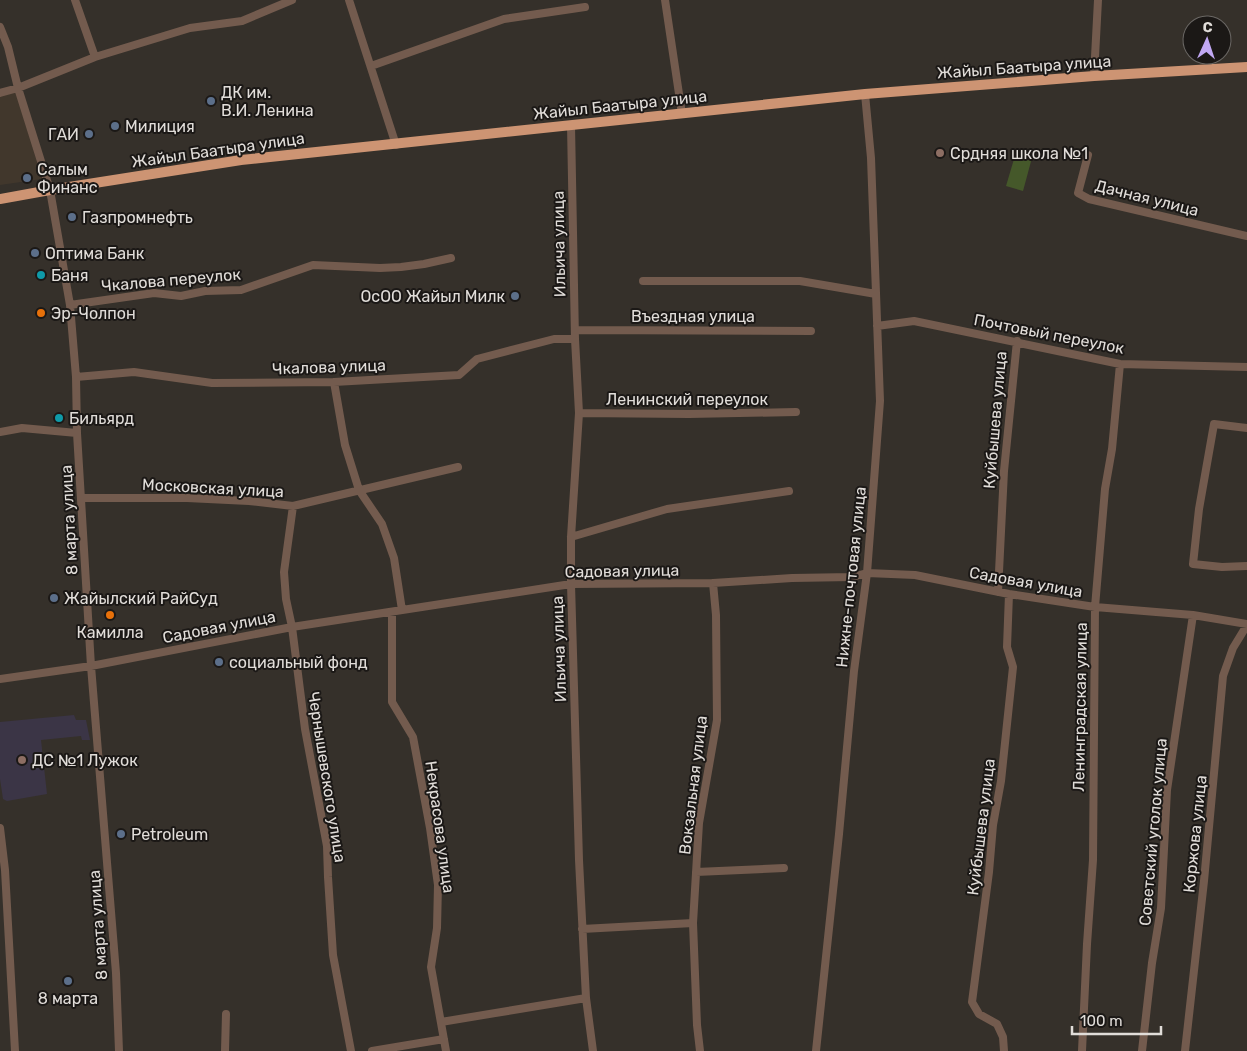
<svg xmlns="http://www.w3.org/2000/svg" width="1247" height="1051" font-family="Rubik,sans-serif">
<rect width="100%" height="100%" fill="#35302a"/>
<path fill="#41372c" d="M16,92L42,179L0,185V97Z"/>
<path fill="#3b3546" d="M74,715L76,720H86L90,740H82L81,736L41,740L47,794L7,801L3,799L0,779V722Z"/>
<path fill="#45582a" d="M1017,149L1033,154L1023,191L1006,186Z"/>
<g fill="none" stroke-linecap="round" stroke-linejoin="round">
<path stroke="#735b4e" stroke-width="8" d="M75,0L95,57
M349,0L396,145
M665,0L682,114
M0,27L8,47L18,88L50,190L70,305L76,377L77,433L91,666L116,973L119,1051
M371,66L504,19L585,7
M1094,76L1098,0
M0,93L18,88L95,57L190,28L242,21L292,0
M571,125L575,339L579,413L571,537V584L579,860L586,998L593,1051
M1088,155L1078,193L1089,199L1247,236
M643,281H800L876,294
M70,305L154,293L181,296L205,291L241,290L313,265L380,268L401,267L424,264L451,258
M877,326L914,321L1120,364L1247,367
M575,330L811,331
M76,377L134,372L212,383L334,382L459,375L477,359L554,339H575
M334,382L345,445L359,490L382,524L394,558L402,610
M579,413L689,414L796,412
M1247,428L1214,424L1199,509L1193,564L1222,567L1247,566
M0,432L22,428L77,433
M81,498H187L249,501L293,506L458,467
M293,506L284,572L286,599L292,627L305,729L327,846L328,877L333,955L351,1051
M571,537L667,509L789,491
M998,592L1004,471L1017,341
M392,612V702L413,737L430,828L438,885L437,928L431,967L446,1051
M0,679L91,666L292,627L571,584L713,583L792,578L852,577L867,573L915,575L1009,594L1095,607L1193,615L1247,624
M0,828L5,870L15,1051
M696,872L784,868
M582,929L693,923
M441,1022L586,998
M225,1051L226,1014
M372,1051L444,1039
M700,1051L697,1025L693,923L699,823L717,720L716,615L713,583
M816,1051L839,834L854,671L867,573L880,401L871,158L865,94
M1004,1051L1003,1037L997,1024L979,1014L972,1002L989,872L993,825L1001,781L1013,667L1007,647L1009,594
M1082,1051L1087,944L1093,860L1095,607L1105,489L1112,449L1120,364
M1142,1051L1152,963L1161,908L1167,790L1193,615
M1185,1051L1204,881L1223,676L1233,648L1247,625"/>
<path stroke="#cd9473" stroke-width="10" d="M0,199L50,190L241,160L865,94L1094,76L1247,67"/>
</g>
<g fill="#5c6f8a" stroke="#1b1816" stroke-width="2">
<circle cx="211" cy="101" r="5"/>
<circle cx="115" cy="126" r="5"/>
<circle cx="89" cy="134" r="5"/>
<circle cx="27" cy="178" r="5"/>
<circle cx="72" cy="217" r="5"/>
<circle cx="35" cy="253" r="5"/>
<circle cx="515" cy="296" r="5"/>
<circle cx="54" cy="598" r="5"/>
<circle cx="219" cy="662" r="5"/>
<circle cx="121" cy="834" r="5"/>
<circle cx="68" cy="981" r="5"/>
</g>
<g fill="#8d6e63" stroke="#1b1816" stroke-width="2">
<circle cx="940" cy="153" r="5"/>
<circle cx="22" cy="760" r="5"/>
</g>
<g fill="#0f9aa8" stroke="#1b1816" stroke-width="2">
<circle cx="41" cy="275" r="5"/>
<circle cx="59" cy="418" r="5"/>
</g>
<g fill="#e8710a" stroke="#1b1816" stroke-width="2">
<circle cx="41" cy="313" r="5"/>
<circle cx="110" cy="615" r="5"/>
</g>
<g text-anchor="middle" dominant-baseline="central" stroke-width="4" stroke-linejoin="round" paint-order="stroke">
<g font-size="16" fill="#e1ddd9" stroke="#1b1816">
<text transform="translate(1024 67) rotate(-4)">Жайыл Баатыра улица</text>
<text transform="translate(620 105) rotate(-6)">Жайыл Баатыра улица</text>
<text transform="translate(218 150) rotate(-8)">Жайыл Баатыра улица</text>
<text transform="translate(1147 198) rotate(14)">Дачная улица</text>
<text transform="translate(559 244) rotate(-91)">Ильича улица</text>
<text transform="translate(171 280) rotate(-5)">Чкалова переулок</text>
<text x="693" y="316">Въездная улица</text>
<text transform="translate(1049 334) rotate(11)">Почтовый переулок</text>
<text transform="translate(329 367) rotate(-2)">Чкалова улица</text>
<text x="687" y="399">Ленинский переулок</text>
<text transform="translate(995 420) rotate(-85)">Куйбышева улица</text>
<text transform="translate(213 488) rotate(3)">Московская улица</text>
<text transform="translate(69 520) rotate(-93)">8 марта улица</text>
<text transform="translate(622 571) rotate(-1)">Садовая улица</text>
<text transform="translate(851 577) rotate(-84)">Нижне-почтовая улица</text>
<text transform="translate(1026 582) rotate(10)">Садовая улица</text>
<text transform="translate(219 627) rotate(-11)">Садовая улица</text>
<text transform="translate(559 649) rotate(-92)">Ильича улица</text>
<text transform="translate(1080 707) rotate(-89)">Ленинградская улица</text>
<text transform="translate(327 777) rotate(81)">Чернышевского улица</text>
<text transform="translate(693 785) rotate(-83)">Вокзальная улица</text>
<text transform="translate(440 827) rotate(82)">Некрасова улица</text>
<text transform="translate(981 827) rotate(-83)">Куйбышева улица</text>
<text transform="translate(1153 832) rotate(-85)">Советский уголок улица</text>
<text transform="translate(1195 834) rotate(-84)">Коржова улица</text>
<text transform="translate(98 925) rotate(-94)">8 марта улица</text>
</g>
<g font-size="16" fill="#e1ddd9" stroke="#1b1816" text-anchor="start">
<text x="221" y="92">ДК им.<tspan x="221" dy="18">В.И. Ленина</tspan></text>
<text x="125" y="126">Милиция</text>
<text x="79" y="134" text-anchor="end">ГАИ</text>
<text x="950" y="153">Срдняя школа №1</text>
<text x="37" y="169">Салым<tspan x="37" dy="18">Финанс</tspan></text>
<text x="82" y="217">Газпромнефть</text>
<text x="45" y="253">Оптима Банк</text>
<text x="51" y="275">Баня</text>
<text x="505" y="296" text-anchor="end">ОсОО Жайыл Милк</text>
<text x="51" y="313">Эр-Чолпон</text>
<text x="69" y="418">Бильярд</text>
<text x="64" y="598">Жайылский РайСуд</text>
<text x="110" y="632" text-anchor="middle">Камилла</text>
<text x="229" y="662">социальный фонд</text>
<text x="32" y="760">ДС №1 Лужок</text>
<text x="131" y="834">Petroleum</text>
<text x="68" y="998" text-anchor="middle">8 марта</text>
</g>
</g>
<g transform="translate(1207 40) rotate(3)"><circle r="24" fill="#1b1816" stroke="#6a6764"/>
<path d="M0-4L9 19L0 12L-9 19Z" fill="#c1a8f3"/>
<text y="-8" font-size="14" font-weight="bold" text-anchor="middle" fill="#e1ddd9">С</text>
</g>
<path d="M1072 1026v8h89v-8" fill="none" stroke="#e1ddd9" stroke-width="2.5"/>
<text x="1080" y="1026" font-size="15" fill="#e1ddd9" stroke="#1b1816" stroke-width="4" paint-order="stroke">100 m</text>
</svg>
